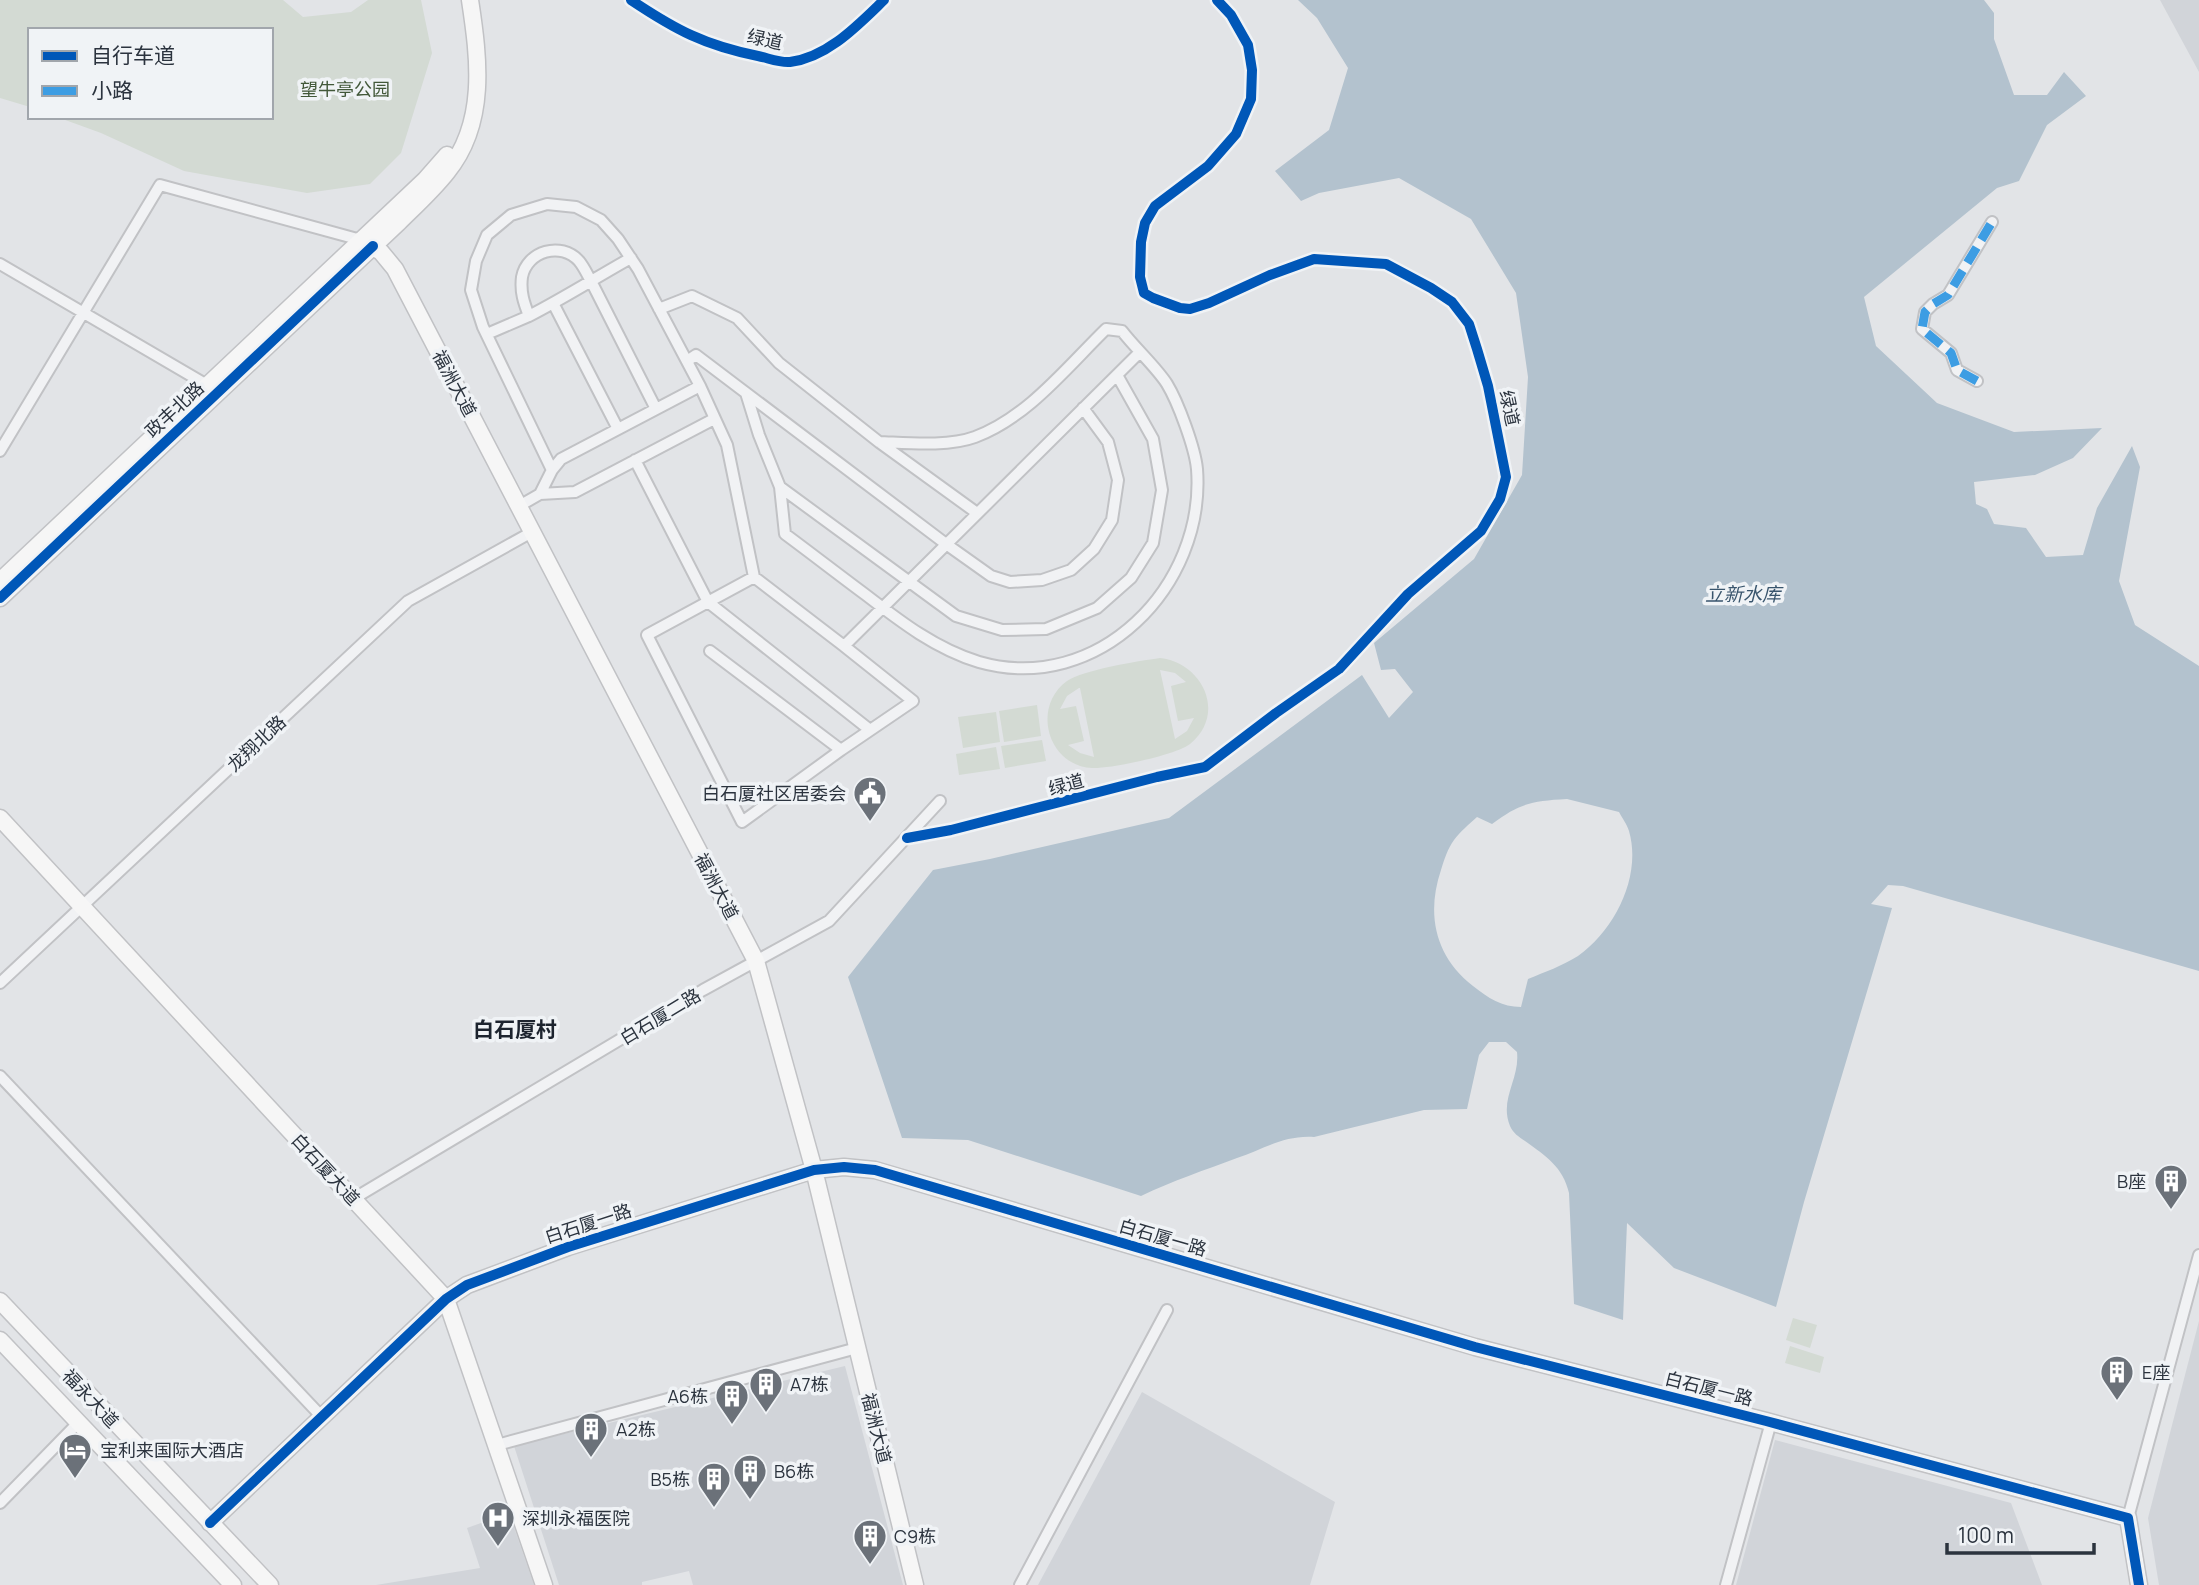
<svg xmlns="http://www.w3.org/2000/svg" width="2199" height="1585" font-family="Manrope,'Noto Sans SC',sans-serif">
<rect width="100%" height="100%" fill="#e2e4e7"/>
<path fill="#d1d4d9" d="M2160,0H2199V72Z
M2199,1321V1585H2159L2148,1518Z
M845,1366L903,1585H693L689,1571L642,1582V1585H559L514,1446Z
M1142,1392L1335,1502L1310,1585H1038Z
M1775,1440L2011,1503L2042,1585H1736Z
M509,1513L534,1585H376L480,1568L467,1528Z"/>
<path fill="#d3dad3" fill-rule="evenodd" d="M0,0H283L303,17L351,12L368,0H421L432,53L401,153L370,184L307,193L184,171L101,133L57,117H271V30H30V107L0,98Z
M1160,658C1203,663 1227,714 1190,744C1176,755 1110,769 1092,768C1048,766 1031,707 1067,681C1083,670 1138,661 1160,658ZM1160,670L1175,673L1186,682L1171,686L1178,721L1194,718L1187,731L1175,739ZM1079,688H1080L1094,757L1080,753L1068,745L1084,741L1076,706L1060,709L1067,696Z
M1037,705L1041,736L1004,742L999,711Z
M996,712L1000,742L963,748L958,717Z
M1042,740L1046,761L1005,768L1001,746Z
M996,747L1000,769L959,775L956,754Z
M1793,1318L1817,1325L1810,1348L1786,1340Z
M1790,1346L1824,1357L1820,1373L1785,1363Z"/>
<path fill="#b3c2ce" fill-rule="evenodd" d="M1298,0H1984L1994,13V39L2014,95H2047L2064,72L2086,96L2047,125L2019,181L1997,188L1864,297L1876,346L1937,403L2014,432L2102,428L2073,458L2035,475L1974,482L1976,504L1987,509L1994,524L2026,528L2046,557L2083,555L2097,508L2132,446L2140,467L2119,581L2135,625L2199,666V971L1903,886L1888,885L1871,904L1892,908L1804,1202L1776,1307L1674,1268L1627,1223L1623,1320L1574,1304L1569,1193C1563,1167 1546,1156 1525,1141C1519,1137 1513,1133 1510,1126C1499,1099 1520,1079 1517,1052L1506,1042H1489L1479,1055L1467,1109L1424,1110L1314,1137C1284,1135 1264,1149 1237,1158C1205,1170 1172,1181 1141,1196L968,1140L902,1138L848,977L933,870L990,859L1169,818L1362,675L1389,718L1413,692L1395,669L1381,670L1374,643L1474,559L1522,475L1528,377L1516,293L1471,219L1399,178L1319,193L1301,201L1275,171L1329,130L1348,68L1317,18ZM1567,799L1619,812C1622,818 1627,824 1629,831C1642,876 1615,930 1578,956C1562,966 1545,972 1528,979L1521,1007C1502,1007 1488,998 1473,986C1435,957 1426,914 1441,870C1444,860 1448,848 1454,840C1460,832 1469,824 1477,817L1492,824C1520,803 1532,801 1567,799Z"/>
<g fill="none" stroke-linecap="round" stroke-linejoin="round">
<defs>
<path id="street" d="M631,258C597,277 564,298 529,316C524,303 520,292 522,277C527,251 561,241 579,261C584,267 587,274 591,281L656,409
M0,264L207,385
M553,303L618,429
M659,309L692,296L737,318L779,363L879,442L977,513
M487,334L529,316
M687,361L696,355L946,544L991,576L1010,582L1042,580L1071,570L1094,549L1112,520L1118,480L1108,442L1083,408
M1977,381L1957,370L1951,353L1922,329L1925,312L1933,304L1948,295L1992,222
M746,393L759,435L780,487L785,534C812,554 839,575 866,595C901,622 936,649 979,662C1098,696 1206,586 1197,469C1195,448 1178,402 1167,384C1157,368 1135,348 1122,331L1106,329C1066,368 1028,417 975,437C948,447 907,443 879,442
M0,451L160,185L361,240
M635,460L708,602L870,730
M552,470L483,327L471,290L476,261L487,235L511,215L547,204L576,207L601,220L618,239L638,269L700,386L727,445L754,577
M780,487L956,616L1002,630L1046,629L1097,608L1131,578L1153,543L1162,490L1153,439L1117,375
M540,494L575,492L714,419
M519,506L540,494L552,470L561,459L700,386
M710,651L841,750L742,822L647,635L754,577L844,646L1139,353
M841,750L913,701L844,646
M0,983L408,601L532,532
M0,1076L322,1417
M353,1199L703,990L829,921L940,801
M497,1445L857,1348
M0,1503L79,1422
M2128,1518L2199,1255
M1020,1585L1167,1310
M1726,1585L1771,1422"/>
<path id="secondary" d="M361,240L381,252L395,269L756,961L814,1170L915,1585
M0,581L425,180L447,155
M0,598L398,223C414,207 432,191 447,172C487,123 479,59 470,0
M0,818L446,1299L544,1585
M0,1301L270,1585
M0,1340L233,1585
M210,1523L446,1299L467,1285L568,1247L814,1170L844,1167L875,1170L1475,1347L1766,1421L2128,1518L2139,1585"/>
</defs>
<use href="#street" stroke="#c1c2c5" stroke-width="14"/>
<use href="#secondary" stroke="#c1c2c5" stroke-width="19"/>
<use href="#street" stroke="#f1f2f4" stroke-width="10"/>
<use href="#secondary" stroke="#f6f6f6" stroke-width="16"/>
<path stroke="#3d9de3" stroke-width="9" stroke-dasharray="18 9" stroke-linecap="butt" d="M1977,381L1957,370L1951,353L1922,329L1925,312L1933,304L1948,295L1992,222"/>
<defs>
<path id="cycleway" d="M631,0C676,30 704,45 758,56C768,58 780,63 790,62C828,57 858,25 884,0
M0,598L373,246
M907,838L951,830L1157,777L1205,767L1276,713L1339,669L1408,594L1481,531L1500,499L1506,477L1488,386L1477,349L1469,324L1452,302L1431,288L1386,264L1314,259L1270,275L1209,303L1190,309L1180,308L1153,298L1144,293L1140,277L1141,242L1145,223L1155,206L1208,166L1236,134L1251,99L1252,70L1248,45L1231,15L1217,0
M210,1523L446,1299L467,1285L568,1247L814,1170L844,1167L875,1170L1475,1347L1766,1421L2128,1518L2139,1585"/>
</defs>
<use href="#cycleway" stroke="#f0f3f6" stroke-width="15"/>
<use href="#cycleway" stroke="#0057b8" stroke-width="10"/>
</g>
<defs>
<symbol id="civic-pin" viewBox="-11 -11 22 30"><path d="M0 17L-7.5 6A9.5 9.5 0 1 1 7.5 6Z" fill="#6b7179" stroke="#f0f3f6"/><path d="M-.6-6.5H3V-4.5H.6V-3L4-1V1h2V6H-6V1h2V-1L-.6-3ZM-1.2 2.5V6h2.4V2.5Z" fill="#fff"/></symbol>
<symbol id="building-pin" viewBox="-11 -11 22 30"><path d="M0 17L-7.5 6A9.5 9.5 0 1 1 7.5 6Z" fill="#6b7179" stroke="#f0f3f6"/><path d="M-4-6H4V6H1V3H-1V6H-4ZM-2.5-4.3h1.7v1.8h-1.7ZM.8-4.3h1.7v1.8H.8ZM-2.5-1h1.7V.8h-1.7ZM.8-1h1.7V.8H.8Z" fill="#fff"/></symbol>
<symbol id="hotel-pin" viewBox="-11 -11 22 30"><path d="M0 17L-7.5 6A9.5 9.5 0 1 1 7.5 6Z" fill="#6b7179" stroke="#f0f3f6"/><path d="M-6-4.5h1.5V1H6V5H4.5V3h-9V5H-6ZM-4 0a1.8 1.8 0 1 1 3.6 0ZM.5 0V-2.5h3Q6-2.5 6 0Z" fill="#fff"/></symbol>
<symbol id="hospital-pin" viewBox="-11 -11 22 30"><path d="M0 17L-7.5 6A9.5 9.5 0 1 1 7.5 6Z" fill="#6b7179" stroke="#f0f3f6"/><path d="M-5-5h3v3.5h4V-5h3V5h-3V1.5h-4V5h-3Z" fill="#fff"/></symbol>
</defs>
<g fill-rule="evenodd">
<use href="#civic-pin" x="851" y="774" width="38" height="52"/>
<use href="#building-pin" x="2152" y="1162" width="38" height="52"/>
<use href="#building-pin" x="2098" y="1353" width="38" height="52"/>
<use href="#building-pin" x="747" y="1365" width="38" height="52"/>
<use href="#building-pin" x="713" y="1377" width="38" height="52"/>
<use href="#building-pin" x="572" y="1410" width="38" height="52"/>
<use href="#hotel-pin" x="56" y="1431" width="38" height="52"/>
<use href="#building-pin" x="731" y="1452" width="38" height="52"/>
<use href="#building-pin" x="695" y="1460" width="38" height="52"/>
<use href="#hospital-pin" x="479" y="1499" width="38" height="52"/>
<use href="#building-pin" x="851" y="1517" width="38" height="52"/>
</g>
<g text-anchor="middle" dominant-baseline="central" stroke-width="7" stroke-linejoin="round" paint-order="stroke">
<g font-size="18" fill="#2b333e" stroke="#f0f3f6">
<text transform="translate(765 39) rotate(13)">绿道</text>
<text transform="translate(455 383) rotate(62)">福洲大道</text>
<text transform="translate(1510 408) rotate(78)">绿道</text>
<text transform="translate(174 409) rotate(-43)">政丰北路</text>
<text transform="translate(256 743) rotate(-43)">龙翔北路</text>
<text transform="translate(1066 784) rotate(-15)">绿道</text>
<text transform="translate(717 886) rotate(62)">福洲大道</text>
<text transform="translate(660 1016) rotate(-31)">白石厦二路</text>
<text transform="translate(326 1169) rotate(47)">白石厦大道</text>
<text transform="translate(588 1223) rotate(-18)">白石厦一路</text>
<text transform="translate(1163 1237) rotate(16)">白石厦一路</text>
<text transform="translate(1709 1388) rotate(14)">白石厦一路</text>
<text transform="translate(91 1398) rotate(47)">福永大道</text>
<text transform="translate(877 1428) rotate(76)">福洲大道</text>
</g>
<g font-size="18" fill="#425839" stroke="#f0f3f6">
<text x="345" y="89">望牛亭公园</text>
</g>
<g font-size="18" fill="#2b333e" stroke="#f0f3f6" text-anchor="start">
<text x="846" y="793" text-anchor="end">白石厦社区居委会</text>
<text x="2146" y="1181" text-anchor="end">B座</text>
<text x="2142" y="1372">E座</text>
<text x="790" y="1384">A7栋</text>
<text x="708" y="1396" text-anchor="end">A6栋</text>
<text x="616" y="1429">A2栋</text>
<text x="100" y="1450">宝利来国际大酒店</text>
<text x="774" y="1471">B6栋</text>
<text x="690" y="1479" text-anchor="end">B5栋</text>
<text x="522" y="1518">深圳永福医院</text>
<text x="894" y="1536">C9栋</text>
</g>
<g font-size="19" font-style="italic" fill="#39556d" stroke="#f0f3f6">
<text x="1743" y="594">立新水库</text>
</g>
<g font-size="21" font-weight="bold" fill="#1d242f" stroke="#f0f3f6">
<text x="515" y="1029">白石厦村</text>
</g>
</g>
<rect x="28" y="28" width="245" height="91" fill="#f0f3f6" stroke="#a1a6ac" stroke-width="2"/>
<rect x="42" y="51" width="35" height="10" fill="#0057b8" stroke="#a1a6ac" stroke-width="2"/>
<text x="91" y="63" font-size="21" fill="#2b333e">自行车道</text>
<rect x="42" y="86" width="35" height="10" fill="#3d9de3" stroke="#a1a6ac" stroke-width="2"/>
<text x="91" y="98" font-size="21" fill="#2b333e">小路</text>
<path d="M1947 1543v10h147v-10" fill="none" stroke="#2b333e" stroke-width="3.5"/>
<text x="1958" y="1543" font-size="21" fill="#2b333e" stroke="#f0f3f6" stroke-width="5" paint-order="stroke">100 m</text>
</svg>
